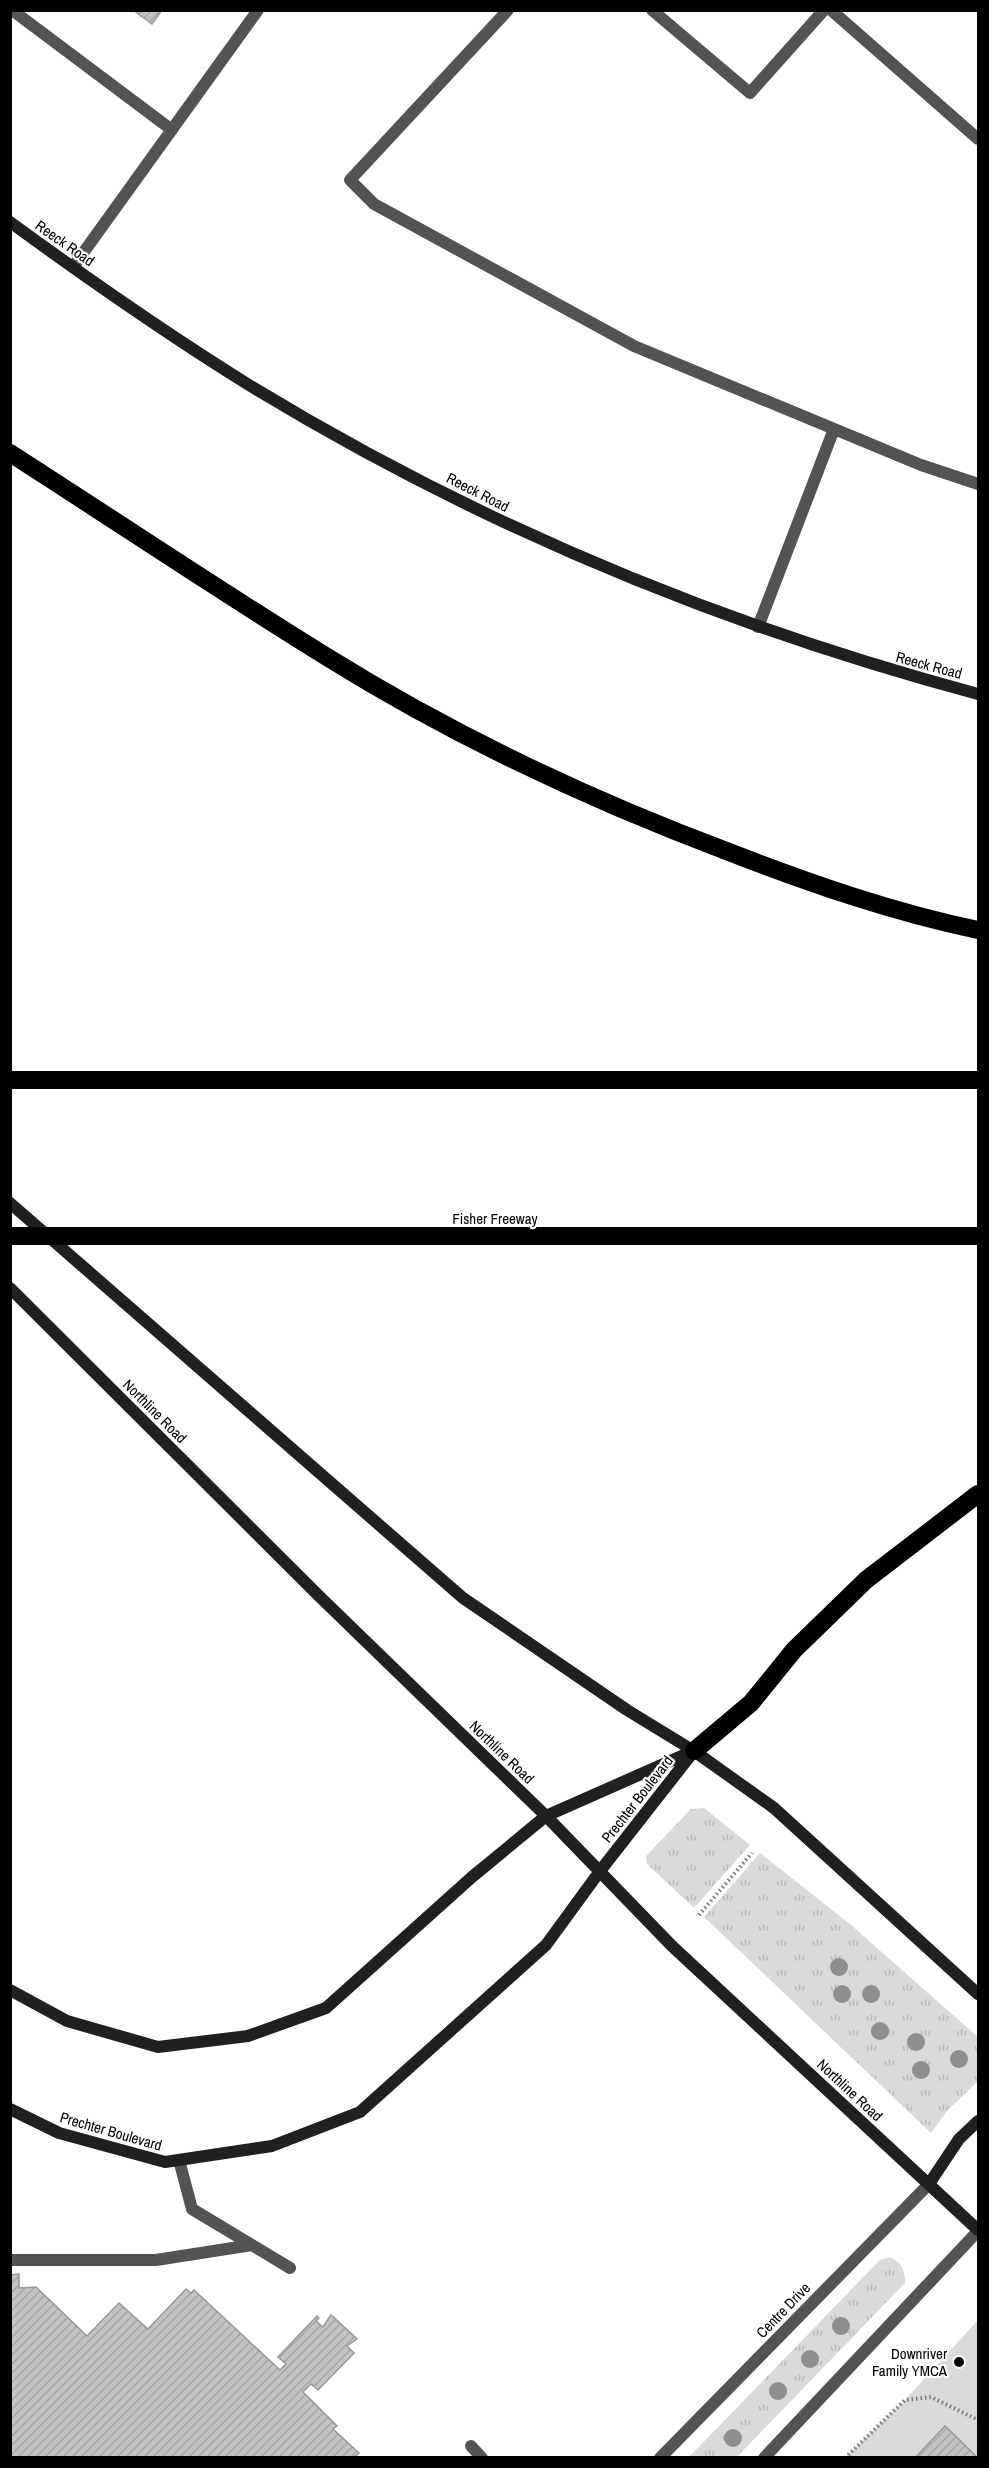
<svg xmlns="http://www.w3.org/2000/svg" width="989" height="2468" font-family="'Archivo Narrow',sans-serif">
<defs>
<pattern id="grass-tufts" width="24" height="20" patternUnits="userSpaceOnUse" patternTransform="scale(1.5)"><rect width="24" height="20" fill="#dadada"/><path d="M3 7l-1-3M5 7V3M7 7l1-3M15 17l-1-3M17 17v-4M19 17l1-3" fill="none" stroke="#b9b9b9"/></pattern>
<pattern id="building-hatch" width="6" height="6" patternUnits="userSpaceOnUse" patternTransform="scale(1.5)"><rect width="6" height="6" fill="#c3c3c3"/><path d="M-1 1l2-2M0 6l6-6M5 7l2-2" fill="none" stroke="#a6a6a6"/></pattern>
</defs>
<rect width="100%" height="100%" fill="#fff"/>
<path fill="url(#grass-tufts)" d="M704,1808L750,1845L694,1908L647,1864L646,1856L691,1809Z
M760,1853L851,1925L978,2037V2081L947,2111L931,2133L704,1917Z
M890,2257C902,2264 905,2269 905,2283L737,2457H689L880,2260Z"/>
<path fill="#dadada" d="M977,2321L978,2457L945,2426L915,2457H845L905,2400Z"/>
<path fill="url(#building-hatch)" stroke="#979797" stroke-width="1.5" d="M133,10H162L152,24Z
M19,2274V2288L36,2287L87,2336L119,2303L148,2329L186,2289L191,2293L194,2290L280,2370L286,2364L278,2357L317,2316L319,2318L316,2321L323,2327L331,2315L357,2339L347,2346L354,2353L318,2390L311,2384L303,2392L337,2426L333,2429L359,2453L354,2458H10V2275Z
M945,2426L978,2458H915Z"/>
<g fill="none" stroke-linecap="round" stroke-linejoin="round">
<path stroke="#757575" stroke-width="4" stroke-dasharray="1.5 3" stroke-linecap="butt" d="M699,1915L752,1853
M845,2458L905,2400L931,2397L978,2420"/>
<path stroke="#535353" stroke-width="12" d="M12,10L172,130
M508,10L350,180L374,204L634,346L921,465L978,484
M652,10L750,93L824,10
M831,10L978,139
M73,267L258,10
M758,627L834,429
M179,2160L192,2209L290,2268
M10,2260H156L252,2245
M471,2446L482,2458
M660,2458L929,2184
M764,2458L978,2231"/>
<path stroke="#202020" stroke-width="12" d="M10,222C88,279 167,334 249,385C475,523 723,626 978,694
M10,1203L463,1598L627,1710L694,1751L774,1808L978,1994
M10,1288L319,1596L546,1816L672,1946L978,2230
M10,1990L67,2021L158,2047L248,2036L326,2008L472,1877L546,1816L693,1751
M10,2109L59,2133L165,2162L272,2146L360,2112L546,1945L600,1871L694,1751
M929,2184L959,2139L978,2121"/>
<path stroke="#000" stroke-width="18" d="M10,453C116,521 220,591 327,657C454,736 590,800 729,852C812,884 892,912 978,930
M10,1080H978
M10,1236H978
M694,1751L751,1703L794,1650L866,1580L978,1494"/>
</g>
<g fill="#8e8e8e">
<circle cx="839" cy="1967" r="9"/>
<circle cx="842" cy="1994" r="9"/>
<circle cx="871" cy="1994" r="9"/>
<circle cx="880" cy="2031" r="9"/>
<circle cx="916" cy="2042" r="9"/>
<circle cx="959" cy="2059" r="9"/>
<circle cx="921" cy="2070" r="9"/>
<circle cx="841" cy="2326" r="9"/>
<circle cx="810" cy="2359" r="9"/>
<circle cx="778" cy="2391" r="9"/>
<circle cx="733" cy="2438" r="9"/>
</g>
<circle fill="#000" stroke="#fff" stroke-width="2" cx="959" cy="2362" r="6"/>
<g text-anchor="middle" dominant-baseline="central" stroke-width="4.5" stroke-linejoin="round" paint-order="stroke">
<g font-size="15" fill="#000" stroke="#fff">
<text transform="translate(65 243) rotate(35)">Reeck Road</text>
<text transform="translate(478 492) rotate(27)">Reeck Road</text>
<text transform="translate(929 665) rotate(15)">Reeck Road</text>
<text x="495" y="1218">Fisher Freeway</text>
<text transform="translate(155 1411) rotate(45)">Northline Road</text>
<text transform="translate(502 1752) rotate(44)">Northline Road</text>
<text transform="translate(637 1799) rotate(-52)">Prechter Boulevard</text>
<text transform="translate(850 2090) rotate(43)">Northline Road</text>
<text transform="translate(111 2131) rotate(16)">Prechter Boulevard</text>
<text transform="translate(783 2310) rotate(-46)">Centre Drive</text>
</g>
<g font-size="15" fill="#000" stroke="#fff" text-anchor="end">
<text x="947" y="2353">Downriver<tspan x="947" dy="17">Family YMCA</tspan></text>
</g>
</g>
<rect width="989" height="2468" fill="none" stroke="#000000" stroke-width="24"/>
</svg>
